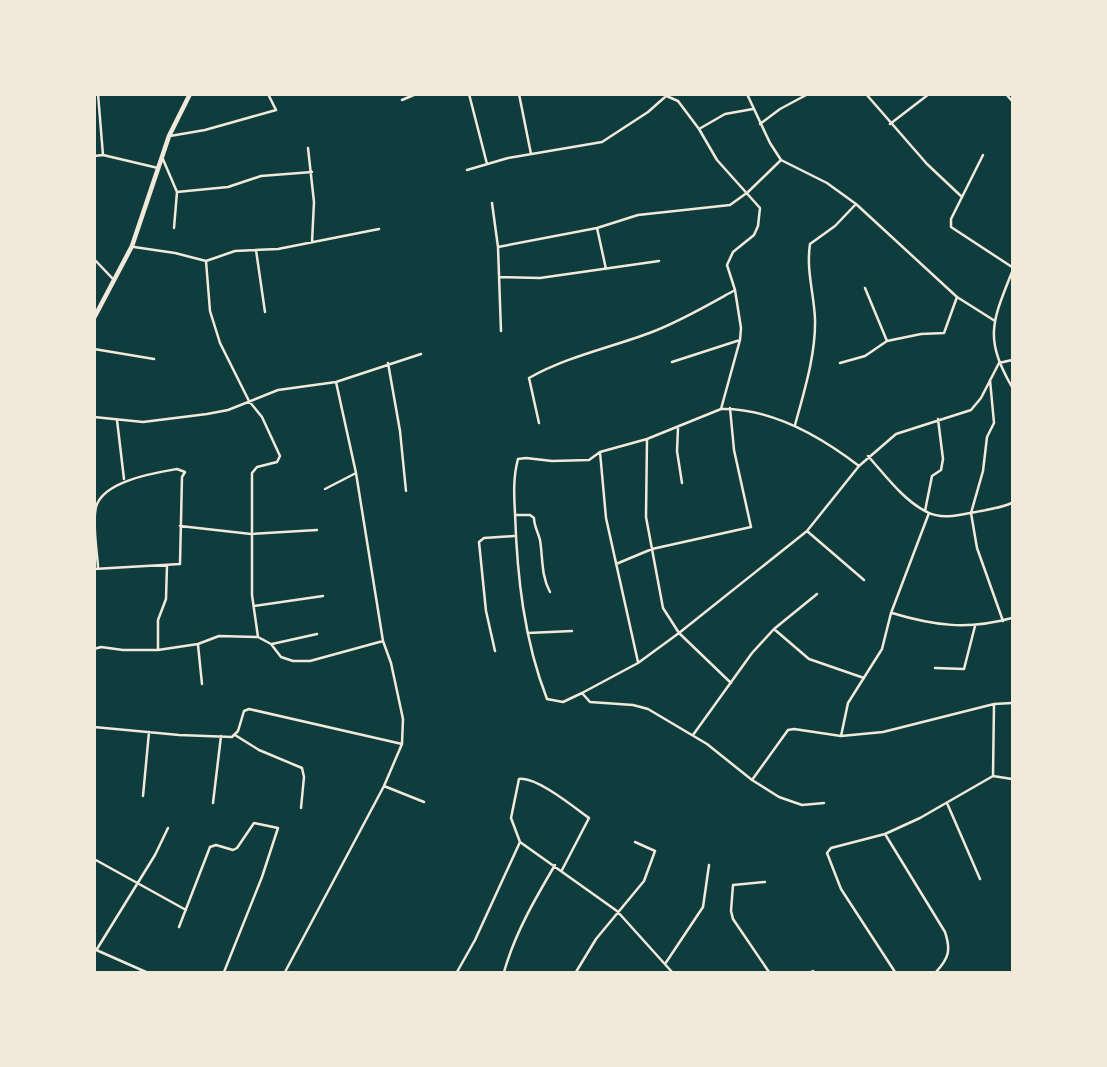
<svg xmlns="http://www.w3.org/2000/svg" width="1107" height="1067" font-family="'Noto Sans',sans-serif">
<rect width="100%" height="100%" fill="#0f3d3e"/>
<g fill="none" stroke-linecap="round" stroke-linejoin="round">
<path stroke="#f1e9da" stroke-width="2.5" d="M98,94L103,155
M469,94L487,164
M519,94L531,154
M662,94L678,101L699,129L717,160L760,208L758,226L754,235L733,252L727,265L735,290L741,328L740,340L721,409
M747,94L770,143L781,160L827,183L856,204L957,297L995,321
M866,94L927,164L962,197
M1006,94L1012,101
M402,100L416,94
M760,124L780,109L808,94
M890,124L929,94
M699,129L725,114L753,109
M170,136L205,130L276,110L268,94
M308,148L314,202L312,242
M983,155L951,219V227L1012,267
M94,156L103,155L158,168
M162,157L177,192L174,228
M467,170L508,158L602,142L648,112L665,97
M177,192L228,187L261,176L312,172
M492,203L498,247L501,331
M597,228L606,269
M379,229L278,249L235,251L206,261L210,311L220,343L249,401L262,417L280,456L277,462L257,467L252,473V595L258,637L271,644L281,657L293,661H310L383,641
M134,247L175,253L206,261
M498,247L597,228L638,215L730,205L748,192L781,160
M256,250L265,312
M94,259L113,279
M1012,272C992,322 984,338 1012,387
M499,277L540,278L659,261
M865,288L887,341
M94,349L154,359
M672,362L740,340
M388,363L400,431L406,491
M840,363L865,356L887,341L921,334L944,333L957,297
M990,380L994,423L987,437L983,471L971,513L977,548L1003,621
M94,417L143,422L207,414L228,410L278,390L336,382L421,354
M117,420L124,479
M539,423L529,378C568,356 610,348 652,332C681,321 708,305 735,290
M795,425C804,392 816,354 815,319C814,293 806,271 810,244L835,226L856,204
M678,428L677,451L682,483
M647,439L646,517L663,608L679,633L731,683
M600,452L606,518L638,662
M868,456C885,475 904,501 927,512C940,519 956,516 970,513C985,510 998,509 1012,503
M859,466C820,436 772,408 721,409L647,439L600,452L589,460L552,461L526,458L518,459C513,477 514,496 515,513C517,576 524,640 547,699L563,702L582,693L638,663L679,633L807,531L859,466L896,434L971,410L981,398L999,363L1012,360
M325,489L356,473
M925,511L932,476L941,470L943,459L938,419
M515,515H530L534,518C534,526 538,532 540,540C543,558 541,576 550,592
M180,526L251,534L317,530
M807,531L864,580
M616,564L652,549L751,527L734,450L730,408
M94,569L180,564L182,477L185,472L177,469C154,473 103,481 96,507C92,523 97,551 98,567
M254,606L323,596
M892,613C935,626 968,630 1012,618
M774,629L809,659L864,678
M528,633L572,631
M272,644L317,634
M198,645L202,684
M94,649L101,647L123,650H158L198,644L219,636L258,637
M158,650V620L166,599L167,565
M495,651L486,611L479,542L484,538L514,536
M935,668L964,669L975,626
M582,693L590,702L633,705L648,709L707,744L752,780L779,797L802,805L824,803
M94,727L179,735L232,737L238,731L244,711L249,709L402,744
M235,735L259,750L302,768L304,777L301,808
M693,735L752,653L774,629L817,594
M841,736L848,703L882,649L891,613L929,513
M993,776L994,704
M752,780L788,730L794,729L841,736L883,732L994,704L1012,703
M384,786L424,802
M143,796L149,732
M213,803L221,736
M947,803L980,879
M885,834L945,932C951,950 949,958 936,972
M94,859L186,910
M562,870L589,818C575,808 536,776 519,779L511,818L520,842L617,911L672,972
M765,882L733,885L731,911L733,919L769,972
M179,927L210,847L216,845L233,850L237,848L254,823L278,828L262,877L224,972
M94,949L146,972
M97,949L155,855L168,828
M665,964L703,907L709,865
M285,972L384,786L402,744L403,719L391,663L383,641L356,473L336,382
M457,972L475,940L520,842
M504,972C515,933 535,899 555,865
M576,972L596,939L644,881L655,851L635,842
M811,972L813,971
M895,972L841,889L827,853L831,848L885,834L920,818L993,776L1012,779"/>
<path stroke="#f1e9da" stroke-width="4.5" d="M94,318L132,246L169,136L190,94"/>
</g>
<rect width="1107" height="1067" fill="none" stroke="#f1e9da" stroke-width="192"/>
</svg>
